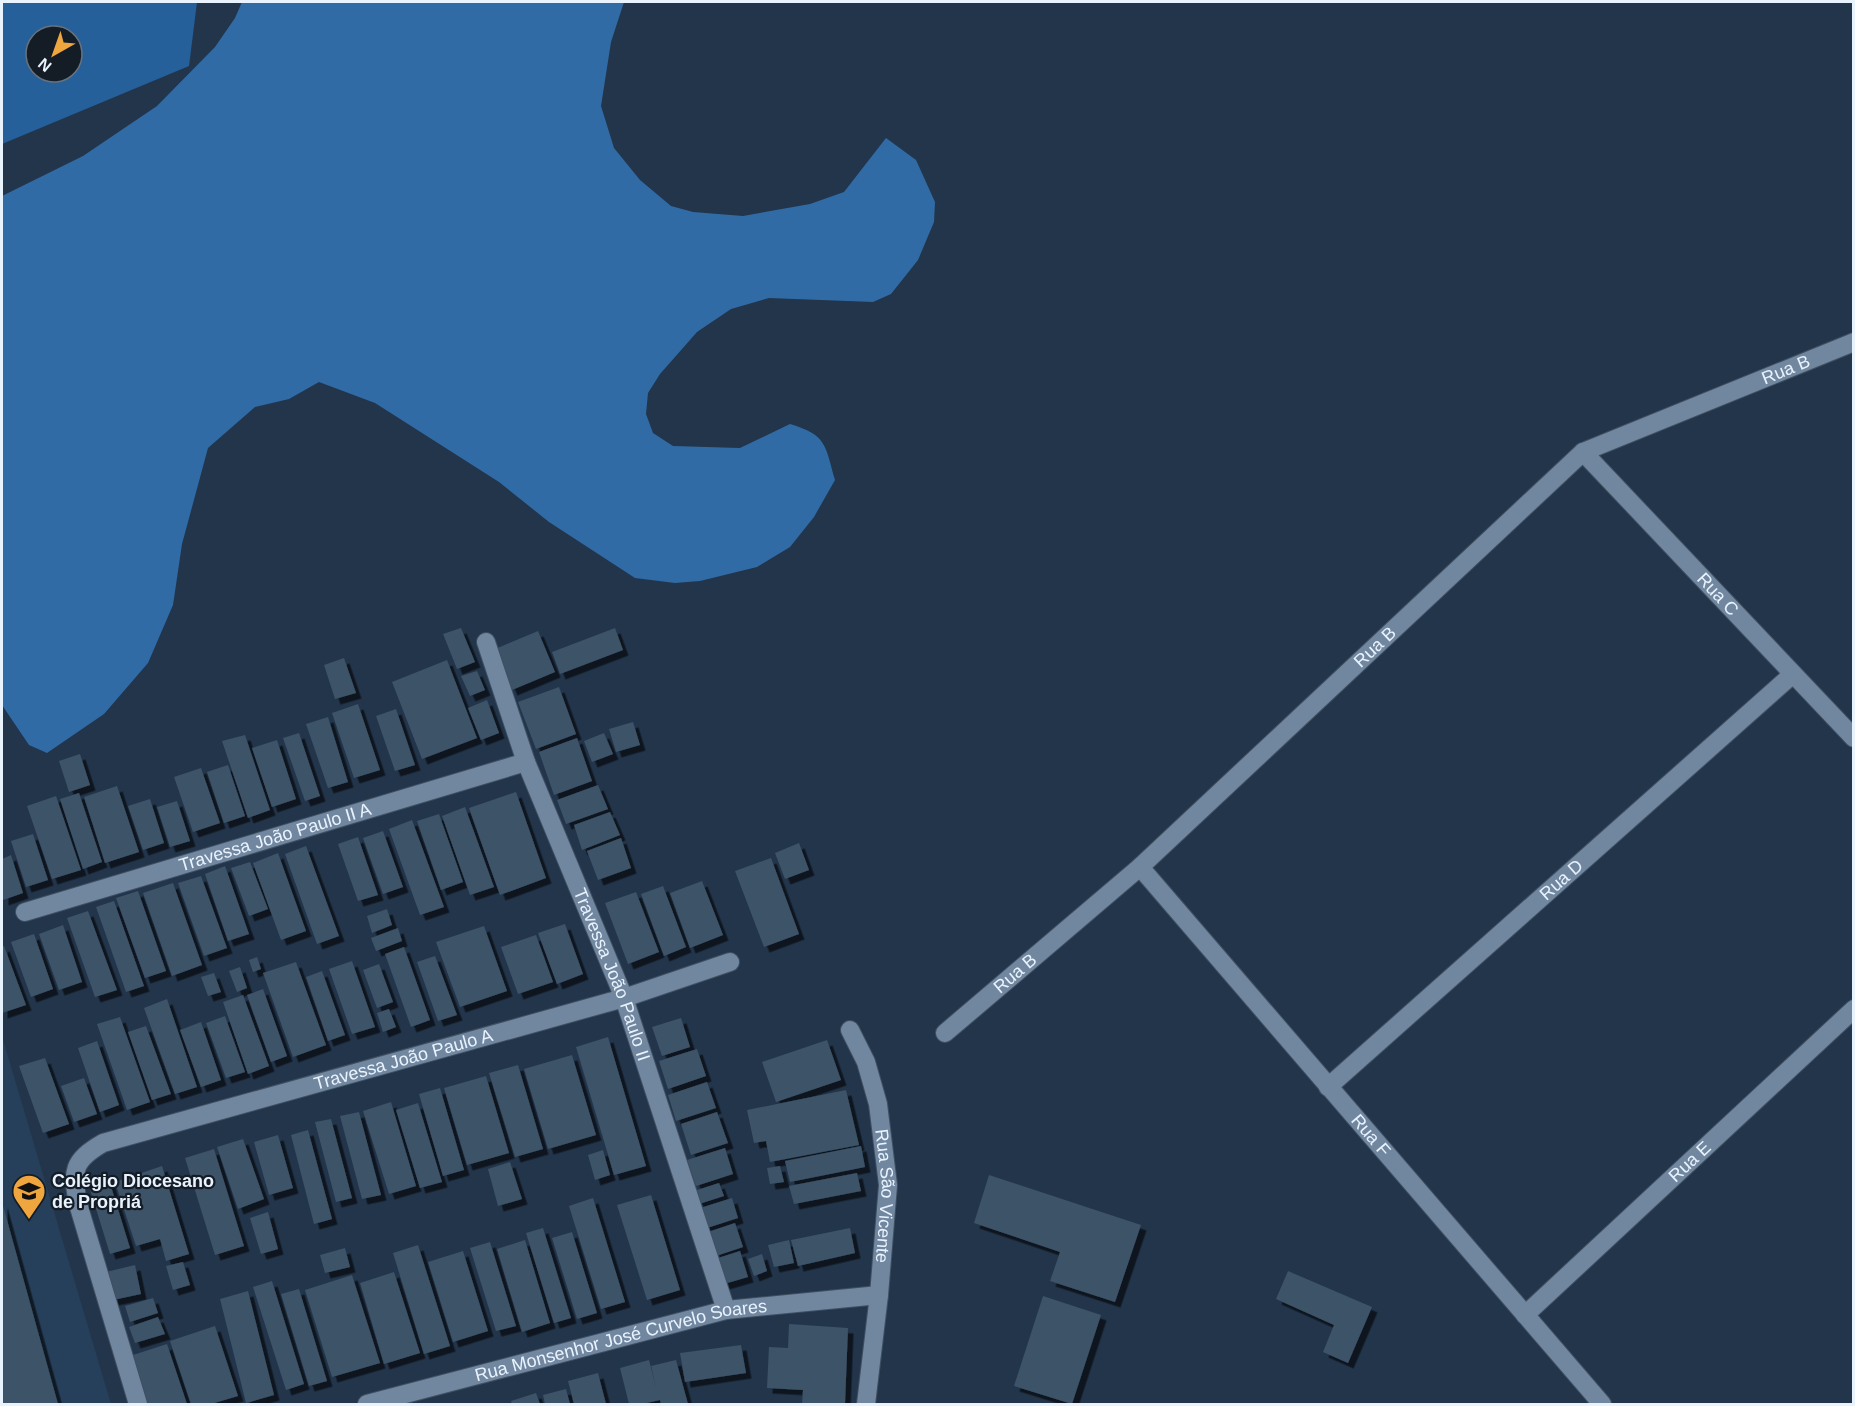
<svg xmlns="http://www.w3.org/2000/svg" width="1855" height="1406" font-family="Arial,sans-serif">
<defs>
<filter id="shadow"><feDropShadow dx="5.5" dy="5.5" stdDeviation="0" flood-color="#0009"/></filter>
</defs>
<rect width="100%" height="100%" fill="#22354b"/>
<path fill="#263f5a" d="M2,1036L111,1404H2Z"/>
<path fill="#316ba6" d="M242,2H624L611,42L601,106L614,148L640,180L671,206L693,212L743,216L810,204L844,192L886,138L916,160L935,202L934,222L918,260L891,294L873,302L769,298L731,309L697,332L660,374L648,393L646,414L653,433L673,446L740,448L790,424C827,435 825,445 835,480L814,517L790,547L757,567L700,581L675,583L635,578L549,522L499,482L375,403L319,382L289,399L255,407L208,448L182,544L173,605L148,663L104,714L47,753L29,745L2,705V196L83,156L157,106L215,47L235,18Z"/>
<path fill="#26609b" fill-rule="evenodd" d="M2,2H197L189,66L2,144ZM36,36H72V72H36Z"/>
<path fill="#3d5268" filter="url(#shadow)" d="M461,628L475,662L457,669L443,634Z
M615,628L623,650L560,674L552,652Z
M538,631L555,672L512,690L495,649Z
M344,658L356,693L335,699L324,665Z
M447,660L477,738L422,759L392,682Z
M477,671L485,690L470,696L461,676Z
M559,687L576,734L536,749L518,702Z
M487,700L499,733L481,740L468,708Z
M358,704L380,770L354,778L332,713Z
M396,709L415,765L395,771L376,716Z
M328,717L348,782L328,788L306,724Z
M633,722L640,745L616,752L609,729Z
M299,733L320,796L305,801L283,738Z
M604,733L613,754L592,762L584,741Z
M245,735L270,810L248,818L222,741Z
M577,738L592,781L554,795L539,752Z
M277,740L296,799L272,807L252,748Z
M80,754L90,785L69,792L59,761Z
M228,765L245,816L224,823L207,772Z
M201,768L220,823L193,832L174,777Z
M598,785L608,809L566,824L557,800Z
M117,786L139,852L105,863L84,797Z
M516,792L546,878L500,895L469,808Z
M79,793L102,862L83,869L60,799Z
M56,796L81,870L52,879L27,806Z
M150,799L164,843L143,850L128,806Z
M177,801L190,841L170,847L157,807Z
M465,807L494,887L470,895L442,816Z
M610,812L620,835L582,850L574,825Z
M439,814L463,882L441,890L417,821Z
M412,820L444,907L420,915L389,829Z
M383,831L403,887L383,894L363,838Z
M33,834L48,880L26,887L11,841Z
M358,837L378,895L358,901L338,844Z
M621,838L631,868L598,880L587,851Z
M799,843L809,870L785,879L775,853Z
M306,846L339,936L317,944L285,854Z
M278,853L306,931L281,940L253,863Z
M11,855L23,893L3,900L2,859Z
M771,858L799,934L764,947L735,871Z
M250,862L268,909L249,916L231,868Z
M225,866L249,934L228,941L205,874Z
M201,876L227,948L204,956L178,883Z
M702,881L723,935L690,948L670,893Z
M173,883L202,965L172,976L143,893Z
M663,886L686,947L664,956L641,894Z
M138,891L166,971L145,978L116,898Z
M636,892L659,952L628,964L605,903Z
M114,901L144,986L126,992L96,907Z
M387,909L392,925L372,933L367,916Z
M88,911L117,990L95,997L67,918Z
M565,924L583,974L557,984L538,933Z
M63,925L82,982L59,990L39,934Z
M484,926L507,991L460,1007L436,942Z
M398,928L402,941L376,951L371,938Z
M34,934L53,989L31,997L11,942Z
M536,935L553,982L518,994L501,947Z
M4,946L26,1005L2,1013V947Z
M404,947L430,1020L411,1027L385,954Z
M435,956L457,1015L438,1021L417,962Z
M257,957L261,969L253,972L249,960Z
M352,961L375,1027L352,1034L329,969Z
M296,962L326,1045L293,1057L263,973Z
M379,964L393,1002L377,1008L363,970Z
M240,967L247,988L237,992L229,971Z
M322,971L345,1035L328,1041L306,977Z
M214,973L221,992L208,996L201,977Z
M263,989L287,1056L271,1062L247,995Z
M243,995L269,1066L248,1074L223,1002Z
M167,999L197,1087L175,1094L144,1008Z
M389,1009L396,1027L383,1032L377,1013Z
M225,1016L245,1072L226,1078L206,1023Z
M120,1017L150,1102L127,1110L97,1024Z
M681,1018L690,1047L662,1056L652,1027Z
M201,1022L221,1080L201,1087L180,1030Z
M146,1026L171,1094L152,1100L128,1032Z
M608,1037L646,1166L614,1175L576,1047Z
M827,1040L841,1080L776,1102L762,1062Z
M97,1041L119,1105L100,1112L78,1048Z
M697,1049L706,1076L668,1089L659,1061Z
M572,1055L596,1135L548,1149L524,1069Z
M45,1058L69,1124L43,1133L19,1066Z
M518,1065L543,1149L515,1157L489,1073Z
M486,1076L509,1153L467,1165L444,1088Z
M84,1078L97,1114L74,1122L61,1086Z
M707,1082L716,1108L676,1121L668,1095Z
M440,1088L464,1170L443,1176L419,1094Z
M846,1090L859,1145L770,1162L766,1141L754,1143L747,1110Z
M391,1102L416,1186L389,1194L363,1111Z
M418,1103L442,1182L420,1188L396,1110Z
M359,1112L381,1195L362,1199L340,1116Z
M717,1112L728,1143L691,1155L681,1124Z
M331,1119L352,1198L336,1202L315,1122Z
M308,1130L332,1219L314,1224L291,1135Z
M278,1135L293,1188L269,1195L254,1142Z
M243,1139L264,1199L238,1209L217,1147Z
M861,1146L865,1167L790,1182L785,1161Z
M725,1148L733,1174L696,1186L687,1160Z
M214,1149L244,1246L215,1255L185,1158Z
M603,1150L610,1175L595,1180L588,1155Z
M510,1162L522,1199L498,1206L488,1169Z
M162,1166L189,1254L166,1261L160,1239L136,1246L115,1182Z
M780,1166L784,1182L770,1184L767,1168Z
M857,1173L861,1191L794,1204L789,1186Z
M989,1175L1141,1225L1115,1302L1050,1281L1060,1252L974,1223Z
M109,1180L130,1248L110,1254L89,1186Z
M719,1183L724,1196L699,1204L694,1191Z
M651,1195L680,1290L647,1300L617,1205Z
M593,1198L625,1302L601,1309L569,1206Z
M732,1198L738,1218L704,1229L697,1209Z
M2,1202L58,1404H2Z
M268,1212L278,1249L261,1254L250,1218Z
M735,1223L743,1247L716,1256L708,1232Z
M543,1228L571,1318L554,1323L526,1233Z
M850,1228L855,1253L798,1266L791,1240Z
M572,1232L597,1313L577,1319L552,1238Z
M525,1240L550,1323L522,1332L497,1249Z
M789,1240L794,1263L774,1267L768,1245Z
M490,1242L516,1326L496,1331L470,1248Z
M418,1245L450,1346L424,1354L393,1253Z
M345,1248L350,1267L325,1273L320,1255Z
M463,1251L488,1331L453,1342L428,1262Z
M740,1251L748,1277L724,1284L715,1259Z
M762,1254L767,1271L754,1276L748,1259Z
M183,1262L190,1285L173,1290L166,1266Z
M135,1265L141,1294L113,1300L106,1272Z
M1288,1271L1372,1307L1348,1363L1323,1352L1334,1325L1276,1299Z
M394,1272L420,1353L384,1364L360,1283Z
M352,1275L380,1363L332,1377L305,1290Z
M272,1281L304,1384L286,1390L253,1287Z
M299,1289L327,1381L309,1386L281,1294Z
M248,1291L274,1395L246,1403L220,1299Z
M1043,1296L1101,1315L1072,1404L1014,1386Z
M153,1298L158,1313L130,1322L125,1306Z
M158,1317L165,1334L135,1343L129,1327Z
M789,1324L848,1328L845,1404H802L803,1390L767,1388L769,1347L788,1348Z
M215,1326L238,1396L211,1404H191L170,1341Z
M167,1344L187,1404H148L133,1355Z
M741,1345L746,1373L685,1382L680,1353Z
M649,1360L656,1387L651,1366L676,1360L688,1404H661L660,1400L642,1404H629L620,1368Z
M598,1373L606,1404H574L568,1381Z
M566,1389L570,1404H545L543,1395Z
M536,1393L540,1404H512L511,1401Z"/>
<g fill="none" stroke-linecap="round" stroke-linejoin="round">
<defs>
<g id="minor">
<path id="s1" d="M1583,452L1854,738"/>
<path id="s2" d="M486,642L526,762L624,998L726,1310"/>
<path id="s3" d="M1140,867L1602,1404"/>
<path id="s4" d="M25,912L526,762"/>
<path id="s5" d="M850,1030L866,1062L878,1104L888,1185L879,1295L866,1404"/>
<path id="s6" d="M945,1033L1140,867L1583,452L1854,342"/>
<path id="s7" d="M1328,1087L1793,674"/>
<path id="s8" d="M1525,1315L1854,1009"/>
<path id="s9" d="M138,1404L78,1204C72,1171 72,1161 103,1143L624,998L730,962"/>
<path id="s10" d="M367,1404L726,1310L879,1295"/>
</g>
</defs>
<use href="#minor" stroke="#405061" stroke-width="20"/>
<use href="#minor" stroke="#7187a0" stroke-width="18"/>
</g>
<defs>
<symbol id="school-pin" viewBox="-11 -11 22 30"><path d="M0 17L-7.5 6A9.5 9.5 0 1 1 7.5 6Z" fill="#f0a63f" stroke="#141c26"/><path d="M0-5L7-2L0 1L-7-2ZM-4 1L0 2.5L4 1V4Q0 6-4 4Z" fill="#111"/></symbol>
</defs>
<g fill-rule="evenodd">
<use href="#school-pin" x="10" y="1172" width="38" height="52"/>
</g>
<g text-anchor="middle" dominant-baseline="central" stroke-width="4.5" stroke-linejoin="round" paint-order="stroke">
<g font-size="18" fill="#e9f3fe" stroke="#141c26">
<text stroke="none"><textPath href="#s6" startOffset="1082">Rua B</textPath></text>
<text stroke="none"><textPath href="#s1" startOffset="196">Rua C</textPath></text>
<text stroke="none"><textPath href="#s6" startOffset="578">Rua B</textPath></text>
<text stroke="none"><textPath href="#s4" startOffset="261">Travessa João Paulo II A</textPath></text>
<text stroke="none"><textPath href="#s7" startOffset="312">Rua D</textPath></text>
<text stroke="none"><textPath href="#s6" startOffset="92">Rua B</textPath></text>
<text stroke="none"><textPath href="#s2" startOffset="356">Travessa João Paulo II</textPath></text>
<text stroke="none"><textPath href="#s9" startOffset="594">Travessa João Paulo A</textPath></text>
<text stroke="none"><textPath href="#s3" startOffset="354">Rua F</textPath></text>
<text stroke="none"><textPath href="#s8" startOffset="225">Rua E</textPath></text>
<text stroke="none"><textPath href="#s5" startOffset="172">Rua São Vicente</textPath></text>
<text stroke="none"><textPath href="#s10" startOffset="262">Rua Monsenhor José Curvelo Soares</textPath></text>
</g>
<g font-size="18" font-weight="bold" fill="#e9f3fe" stroke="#141c26" text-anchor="start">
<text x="52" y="1181">Colégio Diocesano<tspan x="52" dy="21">de Propriá</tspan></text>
</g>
</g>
<rect width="1855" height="1406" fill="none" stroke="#e9f3fe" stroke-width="6"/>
<g transform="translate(54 54) rotate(220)"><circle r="28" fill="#141c26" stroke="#69727c" stroke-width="1.5"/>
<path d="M0-4.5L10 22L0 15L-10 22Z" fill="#f0a63f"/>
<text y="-9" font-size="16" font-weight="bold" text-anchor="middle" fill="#e9f3fe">N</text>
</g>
</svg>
